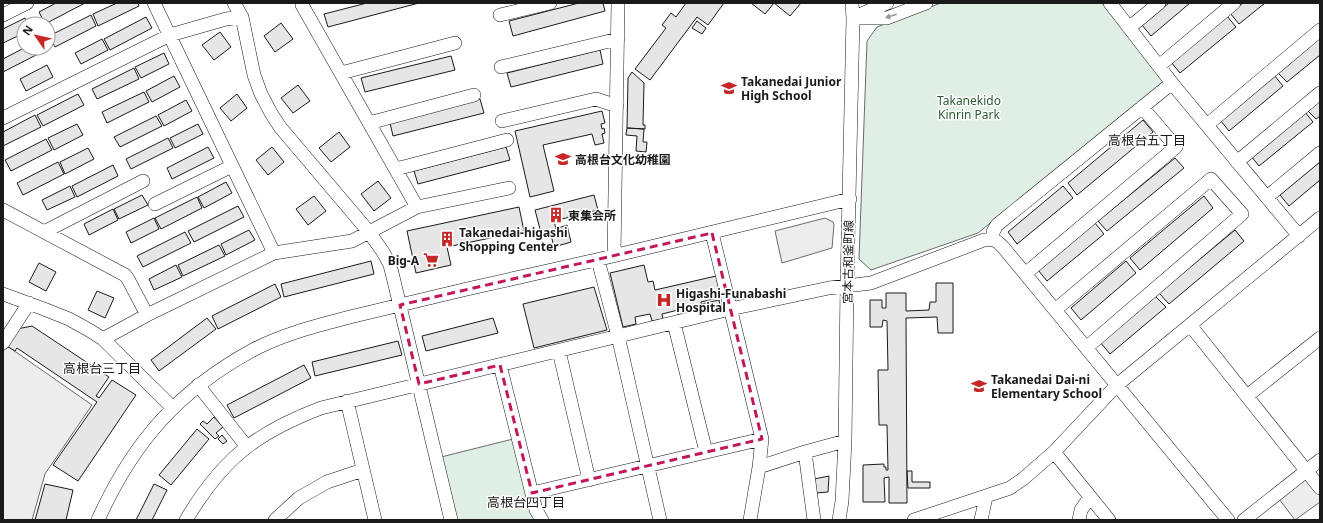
<svg xmlns="http://www.w3.org/2000/svg" width="1323" height="523" font-family="'Noto Sans','Noto Sans JP',sans-serif">
<rect width="100%" height="100%" fill="#fff"/>
<path fill="#e0efe3" stroke="#6a6a6a" d="M941,3H1102L1165,81L978,233L871,270L859,259L867,41L877,27Z
M513,439L535,520H457L441,457Z"/>
<path fill="#ededed" stroke="#6a6a6a" d="M825,218L833,222L834,225L832,248L782,263L775,231Z
M3,343L92,405L45,474L32,520H3Z
M1303,480L1308,481L1320,496V502L1295,520L1279,499Z"/>
<path fill="#e6e6e6" stroke="#1a1a1a" d="M56,3H85L45,24L39,12Z
M117,3H138L139,6L98,26L93,14Z
M367,3H419L328,27L324,14Z
M579,3H603L605,11L513,36L509,21Z
M686,3H724L708,25L697,17L650,80L635,69L666,28L662,25L671,13L676,17Z
M751,3H801L790,16L774,3L765,14Z
M1169,3H1190L1151,36L1142,25Z
M1243,3H1265L1239,24L1230,13Z
M91,15L96,26L55,47L49,36Z
M1227,16L1236,27L1180,73L1171,62Z
M146,17L152,28L110,50L104,39Z
M25,18L28,24H24V33L3,43V29Z
M697,21L706,28L702,34L692,28Z
M281,23L293,39L275,52L264,36Z
M220,32L231,47L214,60L202,45Z
M1320,37V55L1287,82L1277,72Z
M102,39L108,50L81,64L75,53Z
M24,48H40L42,52L3,72V59Z
M600,50L603,64L511,87L507,73Z
M164,53L169,64L141,78L135,67Z
M451,56L455,70L365,92L361,78Z
M47,65L53,77L26,91L20,79Z
M134,68L139,79L97,99L92,89Z
M632,72L644,83L643,125H645V129L627,128L628,78Z
M1274,75L1283,86L1229,131L1220,120Z
M174,76L180,87L152,102L146,91Z
M298,85L310,101L293,113L281,98Z
M144,92L149,102L107,123L102,112Z
M78,94L84,105L43,126L37,115Z
M237,94L247,108L231,121L220,108Z
M480,99L484,113L393,136L390,123Z
M1320,99V116L1316,119L1307,110Z
M186,100L192,111L164,126L158,115Z
M602,111L605,123L601,124L602,129L604,128L605,133L602,134L604,143L595,145L592,134L543,145L554,191L530,197L515,131Z
M1305,112L1313,122L1259,166L1251,156Z
M35,115L41,127L3,146V132Z
M156,116L162,126L120,147L114,137Z
M1143,120L1153,132L1077,195L1068,183Z
M77,124L83,135L54,150L48,138Z
M198,124L203,134L175,148L170,138Z
M627,128L644,129L643,142H647L646,152L636,151L637,136L626,135Z
M339,132L350,147L331,162L319,148Z
M168,138L173,148L131,169L126,159Z
M46,139L52,150L11,171L5,160Z
M208,147L214,158L172,179L167,168Z
M272,147L284,162L268,175L256,160Z
M506,147L510,160L418,184L414,171Z
M88,148L94,159L65,174L60,162Z
M1175,158L1184,168L1107,231L1098,221Z
M58,162L64,174L23,195L17,183Z
M1320,162V180L1289,206L1280,195Z
M113,165L118,176L77,197L72,186Z
M378,181L391,198L374,211L361,194Z
M226,182L232,193L204,208L198,197Z
M70,186L75,197L47,210L42,200Z
M1063,186L1073,198L1017,244L1008,232Z
M142,195L148,205L119,219L114,209Z
M594,195L598,210L554,221L556,229L541,233L535,210Z
M314,196L326,211L308,225L296,209Z
M1204,196L1213,208L1140,270L1130,258Z
M197,197L202,208L161,229L155,218Z
M238,206L244,217L194,242L188,231Z
M519,207L524,231L447,247L451,265L416,273L407,231Z
M113,209L118,220L89,235L84,224Z
M154,218L159,229L131,243L126,232Z
M1095,223L1104,234L1047,281L1038,270Z
M567,225L571,242L554,247L550,231Z
M249,230L255,240L226,255L221,244Z
M1235,230L1244,241L1169,304L1159,293Z
M185,232L191,243L143,267L137,256Z
M219,245L225,256L183,276L178,265Z
M371,261L374,274L284,297L281,284Z
M1126,261L1136,273L1081,320L1071,308Z
M39,263L56,272L46,291L29,282Z
M176,265L182,277L154,290L149,279Z
M644,265L648,282L653,281L655,290L716,276L721,297L701,302V304L719,300L720,305L678,315V310L662,314L663,319L652,321L650,314L635,317L636,324L623,327L610,273Z
M936,283H953V333H938L937,317L906,318L907,503H889V477L884,478L885,502H863V465L884,464V467H886V470H888L887,425H879L878,370H888L887,321L883,320L882,327H870V300H882V308H886V293H906V311L929,310L930,302H936Z
M275,284L281,297L218,329L212,316Z
M594,287L607,330L534,348L523,304Z
M97,291L114,298L105,318L88,310Z
M1155,296L1166,307L1110,354L1100,342Z
M207,318L216,329L159,371L151,360Z
M493,318L498,333L426,351L422,336Z
M32,326L109,377L96,396L99,398L112,380L136,395L78,481L53,465L97,402L17,348L15,351L5,345L17,329Z
M398,341L402,355L315,376L312,362Z
M304,365L311,378L234,418L227,405Z
M214,417L223,427L216,433L219,436L215,439L200,424L203,421L207,424Z
M197,429L209,439L171,485L159,475Z
M222,435L227,441L223,444L218,439Z
M907,471H912V482H930V488H908Z
M829,476L828,492L816,493L814,479Z
M45,484L73,490L66,520H35Z
M154,484L167,490L152,520H136Z"/>
<g fill="none" stroke-linecap="round" stroke-linejoin="round">
<defs>
<path id="minor" d="M154,3L274,253
M234,3L242,17L254,75L261,94L271,113L280,127L369,232L383,252L390,265L394,281L451,520
M1110,3L1175,87L1299,236
M302,5L417,207
M3,15L27,3
M500,15L550,3
M857,16L887,3
M853,18H887L926,3
M1129,28L1159,3
M1159,66L1234,3
M501,67L618,39
M341,73L455,43
M3,118L170,35L226,19L242,17
M502,121L596,99L617,106
M369,123L474,95
M1207,125L1320,30
M1237,162L1320,93
M396,169L507,140
M1267,197L1320,153
M155,204L232,166
M3,210L125,275L128,279L147,315
M44,232L143,181
M712,233L762,439L759,467L750,520
M993,239V232L997,225L1172,83
M614,255L618,3
M598,260L618,336L660,520
M1025,274L1176,147L1142,107
M3,294L44,309L69,319L89,330L103,339L173,408
M1055,310L1211,179L1242,214L1086,348
M674,323L706,452
M1190,325L1320,488
M103,339L147,315L274,253L352,241L417,207L509,188
M3,343L29,303
M559,351L589,480
M500,365L536,510L542,520
M198,385L247,447
M1247,396L1320,338
M347,401L375,520
M805,452L814,520
M1054,452L1109,520
M759,467L805,452L845,441
M532,493L762,439
M98,520C133,442 178,391 253,350C285,333 320,325 354,316C392,307 429,298 467,289C510,279 553,270 596,260C681,240 765,219 850,199
M186,520C202,493 222,466 247,447C269,430 295,418 321,408L730,309L829,288L871,283L984,240C994,239 995,239 1003,247L1228,520
M275,520L299,498L327,482L363,470
M839,520L842,501L845,441L847,286L853,18L852,3
M914,520L1010,488L1023,479L1054,452L1117,385L1320,218
M981,520L986,497
M1079,520L1081,510L1090,497
M1244,520L1320,460"/>
</defs>
<use href="#minor" stroke="#1a1a1a" stroke-width="14"/>
<use href="#minor" stroke="#fff" stroke-width="13"/>
</g>
<defs><path id="oneway-solid" d="M-6-.8H1V-3.2L6.5 0L1 3.2V.8H-6Z"/></defs>
<use fill="#989898" href="#oneway-solid" transform="translate(891 16) rotate(163)"/>
<path fill="none" stroke="#c2185b" stroke-width="3" stroke-dasharray="8 5" stroke-linejoin="round" d="M712,233L762,439L532,493L500,365L419,384L400,305Z"/>
<defs>
<symbol id="school-bare" viewBox="-9 -9 18 18"><path d="M0-5L7-2L0 1L-7-2ZM-4 1L0 2.5L4 1V4Q0 6-4 4Z" fill="#c62828" stroke="#fff" stroke-width="2.5" paint-order="stroke"/></symbol>
<symbol id="building-bare" viewBox="-9 -9 18 18"><path d="M-4-6H4V6H1V3H-1V6H-4ZM-2.5-4.3h1.7v1.8h-1.7ZM.8-4.3h1.7v1.8H.8ZM-2.5-1h1.7V.8h-1.7ZM.8-1h1.7V.8H.8Z" fill="#c62828" stroke="#fff" stroke-width="2.5" paint-order="stroke"/></symbol>
<symbol id="supermarket-bare" viewBox="-9 -9 18 18"><path d="M-6-5.5h2.5l.6 2H6L4.5 2H-2.5L-4.4-4H-6ZM-1.5 3.2a1.3 1.3 0 1 0 .1 0ZM3 3.2a1.3 1.3 0 1 0 .1 0Z" fill="#c62828" stroke="#fff" stroke-width="2.5" paint-order="stroke"/></symbol>
<symbol id="hospital-bare" viewBox="-9 -9 18 18"><path d="M-5-5h3v3.5h4V-5h3V5h-3V1.5h-4V5h-3Z" fill="#c62828" stroke="#fff" stroke-width="2.5" paint-order="stroke"/></symbol>
</defs>
<g fill-rule="evenodd">
<use href="#school-bare" x="718" y="77" width="22" height="22"/>
<use href="#school-bare" x="552" y="148" width="22" height="22"/>
<use href="#building-bare" x="545" y="204" width="22" height="22"/>
<use href="#building-bare" x="436" y="228" width="22" height="22"/>
<use href="#supermarket-bare" x="420" y="249" width="22" height="22"/>
<use href="#hospital-bare" x="653" y="289" width="22" height="22"/>
<use href="#school-bare" x="968" y="375" width="22" height="22"/>
</g>
<g text-anchor="middle" dominant-baseline="central" stroke-width="3" stroke-linejoin="round" paint-order="stroke">
<g font-size="12" font-weight="bold" fill="#1a1a1a" stroke="#fff" text-anchor="start">
<text x="741" y="81">Takanedai Junior<tspan x="741" dy="14">High School</tspan></text>
<text x="575" y="159">高根台文化幼稚園</text>
<text x="568" y="215">東集会所</text>
<text x="459" y="232">Takanedai-higashi<tspan x="459" dy="14">Shopping Center</tspan></text>
<text x="419" y="260" text-anchor="end">Big-A</text>
<text x="676" y="293">Higashi-Funabashi<tspan x="676" dy="14">Hospital</tspan></text>
<text x="991" y="379">Takanedai Dai-ni<tspan x="991" dy="14">Elementary School</tspan></text>
</g>
<g font-size="12" fill="#2b5a34" stroke="#fff">
<text x="969" y="100">Takanekido<tspan x="969" dy="14">Kinrin Park</tspan></text>
</g>
<g font-size="12" fill="#1a1a1a" stroke="#fff">
<text transform="translate(848 262) rotate(-89)">宮本古和釜町線</text>
</g>
<g font-size="13" fill="#1a1a1a" stroke="#fff">
<text x="1147" y="140">高根台五丁目</text>
<text x="102" y="368">高根台三丁目</text>
<text x="526" y="502">高根台四丁目</text>
</g>
</g>
<rect width="1323" height="523" fill="none" stroke="#1a1a1a" stroke-width="8"/>
<g transform="translate(36 36) rotate(304)"><circle r="19" fill="#ffffff" stroke="#a3a3a3"/>
<path d="M0-3L7 15L0 10L-7 15Z" fill="#c62828"/>
<text y="-6" font-size="11" font-weight="bold" text-anchor="middle" fill="#1a1a1a">N</text>
</g>
</svg>
